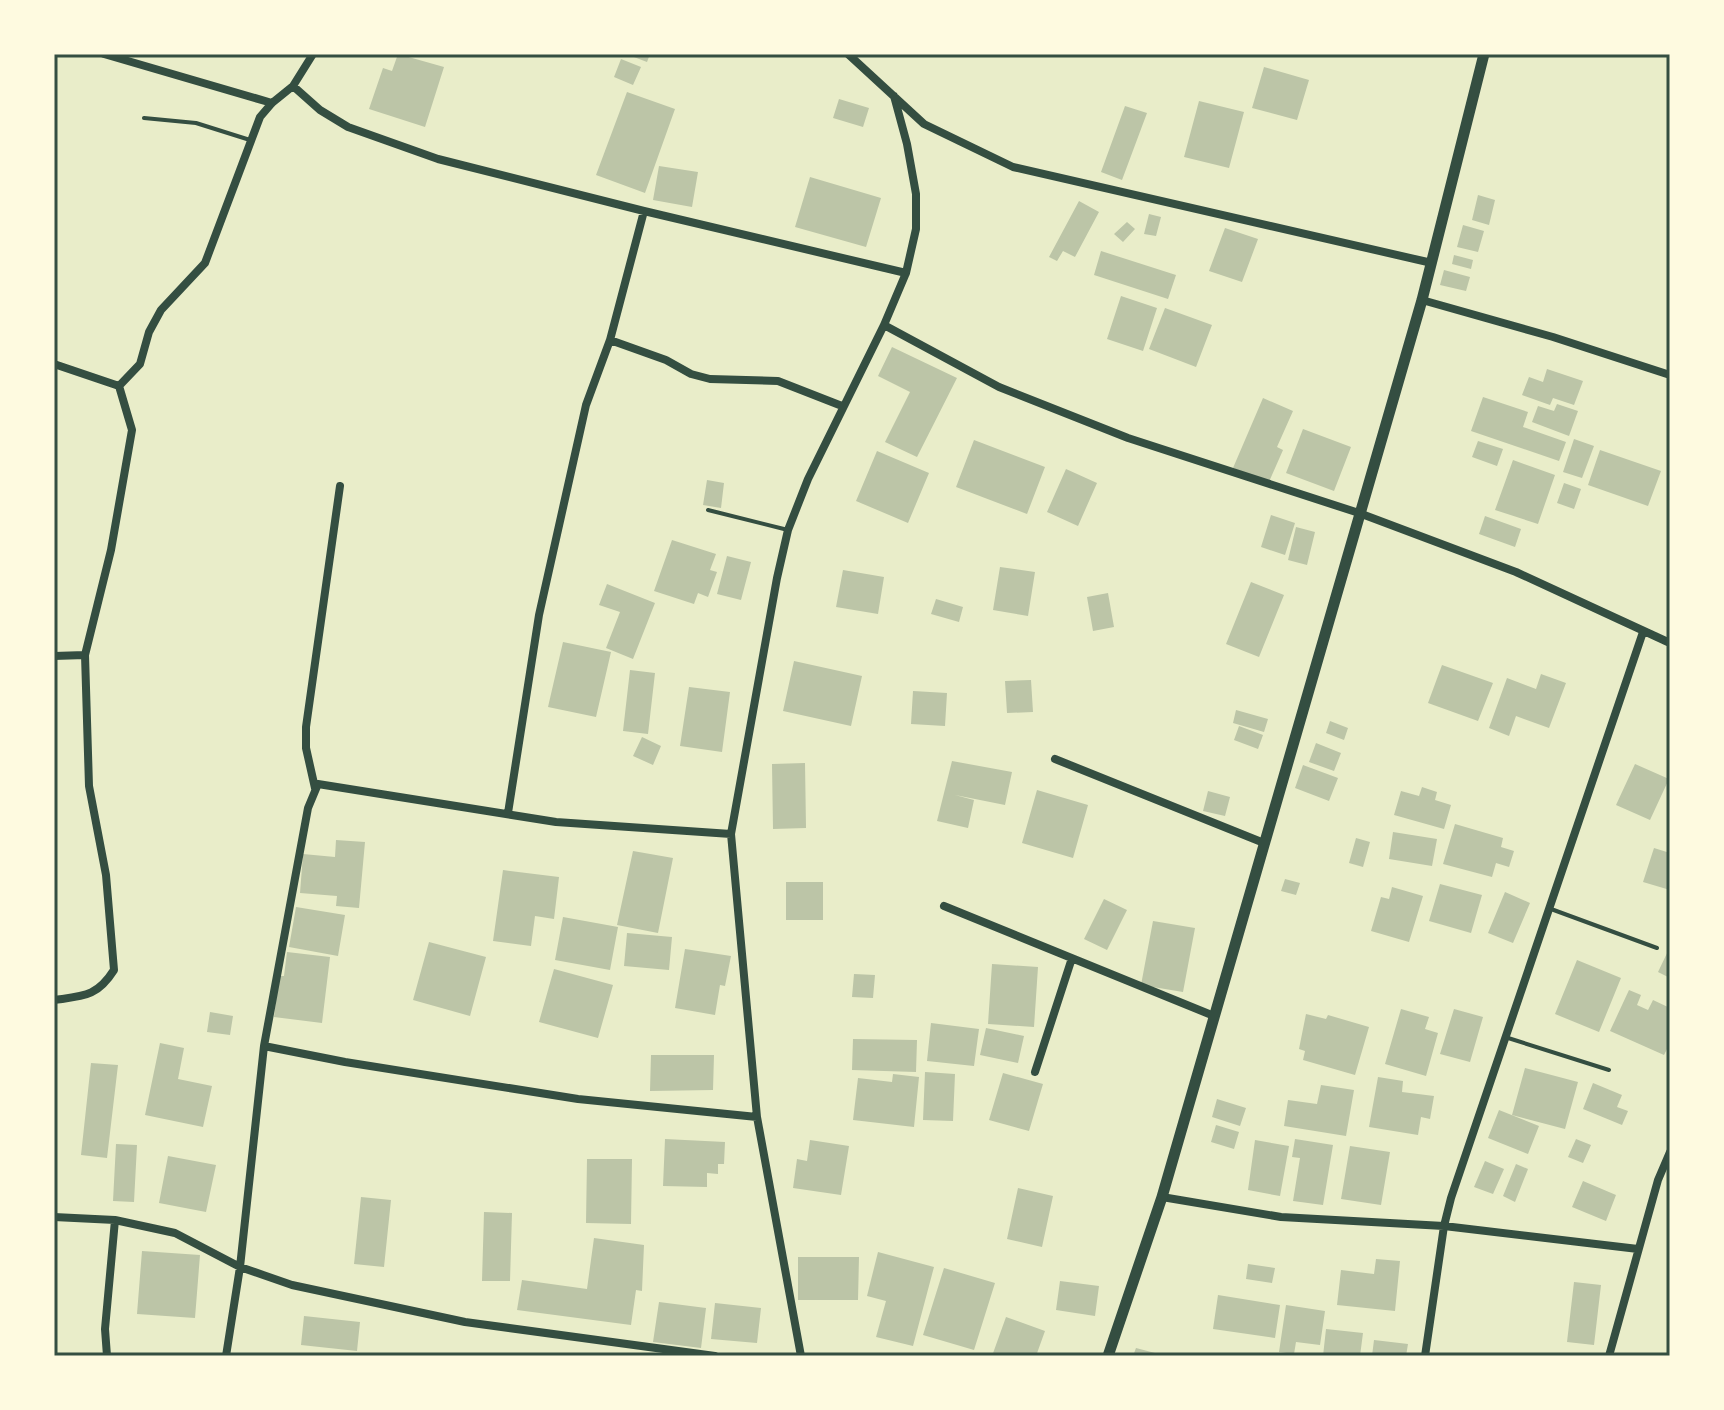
<svg xmlns="http://www.w3.org/2000/svg" width="1724" height="1410" font-family="Jost,sans-serif">
<rect width="100%" height="100%" fill="#e9edc9"/>
<path fill="#bcc5a7" d="M398,54L444,67L425,127L369,109L383,68L392,71Z
M626,54H650L647,62Z
M621,59L641,67L633,85L614,77Z
M1264,67L1309,80L1297,120L1252,108Z
M627,92L675,109L645,193L596,175Z
M839,99L869,108L863,127L833,118Z
M1199,101L1244,112L1229,168L1184,157Z
M1125,106L1147,113L1122,180L1101,172Z
M659,166L698,172L692,207L653,200Z
M810,177L881,198L866,247L795,227Z
M1478,195L1495,200L1489,225L1472,220Z
M1079,201L1099,212L1075,257L1063,251L1057,261L1049,257Z
M1149,214L1161,217L1156,236L1144,234Z
M1127,222L1135,229L1123,242L1114,234Z
M1463,225L1484,231L1478,252L1457,247Z
M1225,228L1258,239L1242,282L1209,271Z
M1101,251L1176,275L1168,299L1094,275Z
M1454,255L1473,260L1471,269L1452,264Z
M1444,270L1470,277L1466,291L1440,285Z
M1121,296L1157,308L1143,351L1107,339Z
M1165,308L1212,325L1196,367L1149,349Z
M892,347L957,378L917,457L885,442L910,392L878,376Z
M1547,369L1583,381L1574,405L1553,398L1550,405L1522,395L1529,377L1543,382Z
M1483,397L1528,412L1523,427L1566,442L1559,461L1471,431Z
M1263,398L1293,411L1277,447L1283,450L1268,484L1233,468Z
M1557,404L1578,411L1569,436L1532,422L1538,406L1554,411Z
M1303,429L1351,447L1334,491L1286,473Z
M1574,439L1594,446L1582,478L1563,472Z
M974,440L1045,467L1027,514L956,487Z
M1478,441L1503,449L1497,466L1472,457Z
M1600,450L1661,471L1648,506L1588,485Z
M877,451L929,473L908,523L856,501Z
M1513,460L1555,475L1538,524L1495,510Z
M1066,469L1097,483L1078,526L1047,512Z
M707,480L724,483L721,508L703,505Z
M1564,483L1581,489L1574,509L1557,503Z
M1271,515L1295,523L1285,555L1261,547Z
M1485,516L1521,529L1515,547L1479,534Z
M1296,527L1315,532L1307,565L1288,560Z
M672,540L716,554L710,570L717,572L708,597L698,593L694,604L654,591Z
M727,556L751,562L741,600L717,594Z
M1000,567L1035,572L1028,616L993,610Z
M843,570L884,577L878,614L836,607Z
M1251,582L1284,595L1259,657L1226,644Z
M607,584L655,603L633,659L606,648L620,612L599,605Z
M1108,593L1114,627L1093,631L1087,597Z
M936,599L963,607L959,622L931,614Z
M563,642L611,652L596,717L548,707Z
M794,661L862,676L851,726L783,711Z
M1442,665L1493,683L1478,721L1428,703Z
M630,670L655,673L648,734L623,731Z
M1541,674L1566,683L1549,728L1516,716L1509,736L1489,728L1507,678L1536,689Z
M1031,680L1033,712L1007,713L1005,681Z
M689,687L730,692L722,752L680,746Z
M913,691L947,693L945,726L911,724Z
M1236,710L1268,719L1264,732L1233,723Z
M1330,721L1348,728L1344,740L1326,733Z
M1239,726L1263,735L1258,749L1234,740Z
M642,737L661,746L653,765L633,756Z
M1316,743L1341,753L1334,771L1309,762Z
M952,761L1012,772L1005,805L955,795L974,800L968,828L937,821Z
M805,763L806,828L773,829L772,764Z
M1635,764L1669,779L1650,820L1616,805Z
M1303,765L1338,778L1329,801L1295,788Z
M1422,787L1437,792L1435,800L1451,805L1444,829L1394,815L1401,791L1419,796Z
M1037,790L1088,805L1073,858L1022,843Z
M1208,791L1230,797L1225,816L1203,811Z
M1455,824L1503,838L1501,847L1514,851L1509,867L1496,863L1492,877L1443,864Z
M1393,832L1437,839L1432,866L1389,859Z
M1356,838L1370,842L1363,867L1349,863Z
M336,840L365,842L359,908L336,906L337,896L300,893L303,854L335,857Z
M1654,848L1670,853V890L1643,882Z
M633,851L673,858L658,933L617,925Z
M503,870L559,877L554,919L535,916L531,946L493,941Z
M1285,879L1300,883L1296,895L1281,891Z
M786,882H823V920H786Z
M1440,884L1482,895L1471,933L1429,921Z
M1392,887L1423,896L1409,942L1371,931L1381,897L1389,899Z
M1505,892L1530,903L1513,943L1488,933Z
M1104,899L1127,910L1107,950L1084,939Z
M296,907L345,915L338,956L289,947Z
M563,917L618,927L610,970L555,960Z
M1153,921L1195,928L1183,992L1141,985Z
M627,933L672,937L669,970L624,966Z
M429,942L486,957L470,1016L413,1000Z
M1670,947V978L1658,972Z
M685,949L731,956L725,986L720,985L715,1015L675,1008Z
M287,952L330,957L322,1023L274,1017L279,976H284Z
M1577,960L1621,978L1599,1032L1555,1014Z
M992,964L1038,967L1034,1027L988,1024Z
M554,969L613,985L598,1038L539,1022Z
M854,974L875,975L873,998L852,997Z
M1629,990L1641,995L1637,1005L1648,1010L1653,1000L1670,1008V1043L1664,1055L1610,1031Z
M1401,1009L1429,1017L1425,1029L1438,1033L1426,1076L1385,1064Z
M1454,1009L1483,1017L1470,1062L1440,1054Z
M210,1012L233,1016L230,1035L207,1032Z
M1306,1014L1326,1019L1328,1015L1369,1027L1355,1075L1303,1060L1305,1051L1299,1049Z
M931,1023L979,1029L974,1066L927,1061Z
M986,1028L1024,1036L1018,1063L980,1055Z
M853,1039L917,1040L916,1072L852,1070Z
M160,1043L184,1048L178,1079L212,1086L203,1127L145,1115Z
M651,1055H714L713,1090L650,1091Z
M91,1063L118,1065L107,1158L81,1155Z
M1525,1068L1578,1082L1565,1129L1512,1115Z
M925,1072L955,1074L953,1121L923,1120Z
M1003,1073L1043,1084L1029,1131L989,1120Z
M893,1074L919,1077L914,1127L853,1120L858,1078L892,1082Z
M1378,1077L1403,1081L1402,1092L1434,1096L1430,1119L1421,1117L1418,1135L1369,1127Z
M1593,1083L1622,1095L1617,1107L1628,1111L1622,1125L1583,1109Z
M1321,1085L1354,1090L1346,1136L1284,1126L1288,1100L1317,1104Z
M1217,1099L1246,1108L1240,1126L1212,1117Z
M1499,1110L1539,1126L1528,1154L1488,1138Z
M1216,1125L1239,1132L1234,1149L1211,1142Z
M665,1139L725,1142L724,1164H718V1174L707,1173V1187L663,1186Z
M1295,1139L1333,1145L1323,1205L1293,1201L1300,1158L1292,1157Z
M1576,1139L1591,1145L1583,1163L1568,1157Z
M810,1140L849,1146L841,1195L793,1188L797,1159L807,1161Z
M1255,1140L1289,1146L1280,1196L1248,1190Z
M116,1144L137,1145L134,1202L113,1201Z
M1350,1146L1390,1152L1381,1205L1341,1199Z
M168,1156L216,1165L206,1212L159,1203Z
M587,1159H632L631,1224L586,1223Z
M1485,1161L1504,1169L1493,1194L1474,1187Z
M1516,1164L1528,1169L1515,1202L1503,1196Z
M1583,1181L1616,1195L1606,1221L1572,1207Z
M1018,1188L1053,1196L1042,1247L1007,1239Z
M361,1197L391,1200L384,1267L354,1264Z
M484,1212L512,1213L510,1281H482Z
M594,1238L644,1245L642,1291L636,1290L631,1325L517,1310L522,1280L587,1289Z
M142,1251L200,1255L195,1318L137,1314Z
M878,1252L934,1267L913,1346L876,1337L886,1301L867,1296Z
M798,1257H859L858,1300H798Z
M1376,1259L1400,1261L1395,1311L1337,1305L1341,1270L1374,1274Z
M1248,1264L1275,1268L1272,1283L1246,1279Z
M944,1268L995,1283L974,1350L923,1335Z
M1060,1281L1099,1286L1095,1316L1056,1310Z
M1574,1282L1601,1285L1594,1345L1567,1342Z
M1218,1295L1280,1305L1275,1338L1213,1329Z
M659,1302L706,1308L701,1348L653,1342Z
M715,1303L761,1308L757,1343L711,1339Z
M1286,1305L1325,1311L1320,1345L1296,1342L1294,1354L1279,1352Z
M304,1316L360,1322L357,1351L301,1345Z
M1006,1317L1045,1331L1036,1356H992Z
M1326,1329L1363,1333L1360,1356H1323Z
M1374,1340L1408,1344L1406,1356H1372Z
M1136,1348L1155,1353L1154,1356H1133Z"/>
<g fill="none" stroke-linecap="round" stroke-linejoin="round">
<path stroke="#344e41" stroke-width="4" d="M144,118L196,123L250,140
M708,510L788,530
M1551,909L1657,948
M1505,1037L1609,1070"/>
<path stroke="#344e41" stroke-width="8" d="M104,54L272,103
M848,54L924,124L1013,167L1432,263
M293,86L320,110L348,127L438,159L644,211L906,273
M1422,300L1553,337L1670,375
M884,325L999,387L1128,438L1359,513L1516,572L1670,643
M610,340L644,211
M54,364L119,386
M54,656L85,655
M1055,759L1264,843
M315,788L306,748V727L340,486
M508,813L539,615L586,405L610,340L666,360L691,374L710,379L778,381L842,406
M944,906L1214,1016
M54,1000C83,996 97,997 114,970L106,875L89,786L85,655L111,550L132,430L119,386L140,364L149,332L161,310L205,263L260,117L272,103L293,86L313,54
M264,1046L345,1062L578,1099L757,1117
M1035,1072L1072,958
M1162,1197L1281,1217L1444,1226L1638,1249
M54,1217L115,1220L175,1233L240,1267L292,1285L465,1322L715,1356
M107,1356L105,1329L115,1220
M226,1356L240,1267L264,1046L308,808L318,784L556,822L731,834
M801,1356L757,1117L731,834L777,578L788,530L808,479L884,325L906,273L916,229V194L907,144L894,96
M1425,1356L1444,1226L1451,1198L1643,632
M1609,1356L1658,1180L1670,1152"/>
<path stroke="#344e41" stroke-width="11" d="M1108,1356L1162,1197L1422,300L1484,54"/>
</g>
<rect width="1724" height="1410" fill="none" stroke="#fefae0" stroke-width="112"/>
<rect x="56" y="56" width="1612" height="1298" fill="none" stroke="#344e41" stroke-width="3"/>
</svg>
